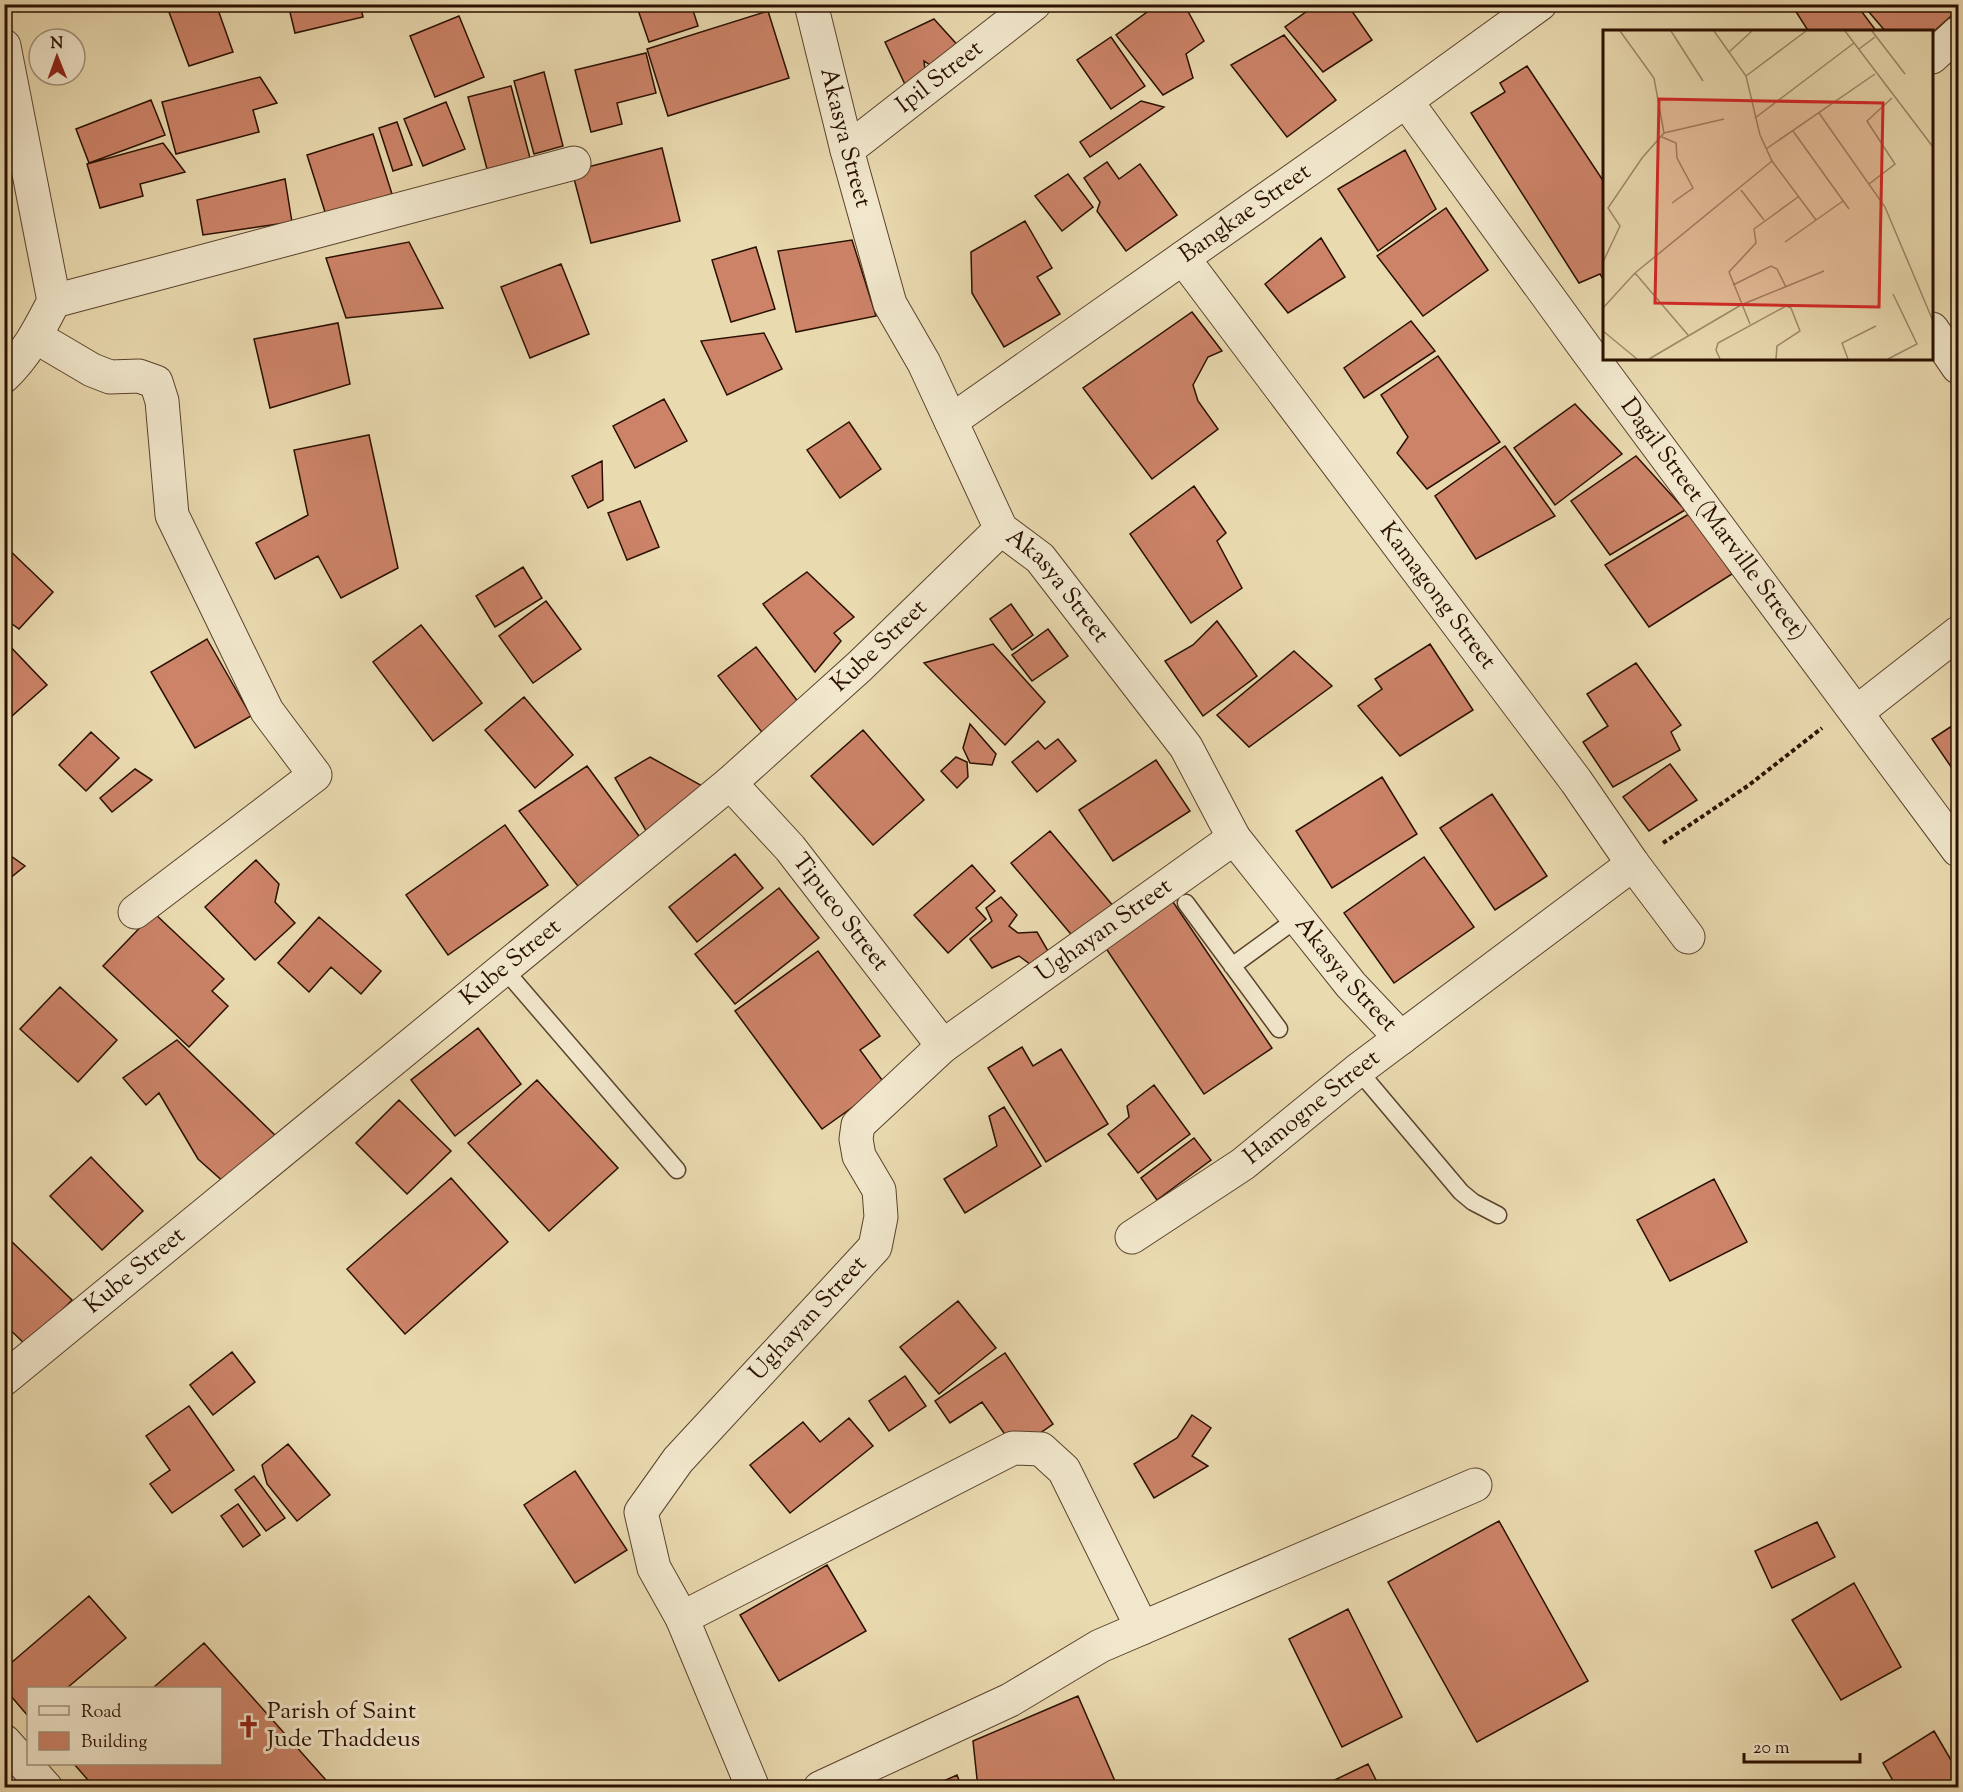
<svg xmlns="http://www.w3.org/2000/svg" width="1963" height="1792" font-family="'Sorts Mill Goudy',serif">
<rect width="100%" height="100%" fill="#eadab0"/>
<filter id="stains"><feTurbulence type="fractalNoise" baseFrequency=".00333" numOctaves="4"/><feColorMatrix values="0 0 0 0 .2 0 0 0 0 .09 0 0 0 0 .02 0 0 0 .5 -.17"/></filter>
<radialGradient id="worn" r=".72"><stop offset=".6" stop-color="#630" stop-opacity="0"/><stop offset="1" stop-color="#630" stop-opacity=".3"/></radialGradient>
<path fill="#cc8368" stroke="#2a1000" stroke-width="1.5" d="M166,4H216L233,52L189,66Z
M288,4H360L363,17L295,33Z
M636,4H691L698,26L649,42Z
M1158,4H1184L1204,41L1186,54L1193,78L1163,95L1116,35Z
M1317,4H1347L1372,40L1323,72L1285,27Z
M1791,4H1856L1877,32H1809Z
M1958,4V10L1932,33V32H1886L1863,5Z
M768,11L789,78L668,116L647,49Z
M459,16L484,77L435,97L410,36Z
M934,19L962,50L939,71L924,61L926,79L910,95L885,42Z
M1284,35L1336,100L1287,137L1231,65Z
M1111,37L1145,86L1111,109L1077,60Z
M646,53L656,93L617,103L622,124L591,132L575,70Z
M1527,66L1604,182V281L1600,274L1579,283L1471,113L1505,92L1500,83Z
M544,72L563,146L534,154L514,81Z
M260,77L277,103L253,110L259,132L176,154L162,102Z
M511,86L530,158L487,169L468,97Z
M151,100L165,135L89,163L76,129Z
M1141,101L1164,107L1090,157L1080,142Z
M446,102L465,149L423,166L404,119Z
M397,122L412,165L393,171L379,128Z
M373,134L392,194L326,215L307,155Z
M163,143L185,172L140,184L143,196L100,208L87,164Z
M662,148L680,221L591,243L572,171Z
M1405,150L1436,209L1378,251L1338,189Z
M1107,162L1119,179L1140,164L1177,215L1126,251L1097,211L1100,202L1084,178Z
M1068,174L1093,207L1062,231L1035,196Z
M285,179L292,222L203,235L197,200Z
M1446,208L1488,270L1423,316L1377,256Z
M1025,221L1052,268L1037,277L1060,314L1004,347L972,293L971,252Z
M1321,238L1345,277L1288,313L1265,284Z
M852,240L876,316L796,332L778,251Z
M409,242L443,308L346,318L326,258Z
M756,247L775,309L731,322L712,260Z
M561,264L589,334L530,358L501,287Z
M1192,312L1222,351L1208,357L1193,385L1198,401L1218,429L1152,479L1083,388Z
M1411,321L1435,351L1364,398L1344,368Z
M338,323L350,384L270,408L254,339Z
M764,333L782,369L727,395L701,341Z
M1438,356L1500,442L1427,489L1397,453L1408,437L1381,395Z
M664,399L687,441L635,468L613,426Z
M1575,404L1622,454L1555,505L1514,448Z
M849,422L881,469L840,498L807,450Z
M369,435L398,568L341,598L318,556L275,579L256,543L308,515L294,450Z
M1505,446L1555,516L1476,559L1435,496Z
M1636,456L1685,510L1610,555L1571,501Z
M602,461L603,500L588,508L572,476Z
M1194,486L1226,533L1217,541L1242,588L1191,623L1130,534Z
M640,501L659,547L627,560L608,513Z
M1692,512L1732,574L1649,627L1605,565Z
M4,545L53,592L19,629L4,618Z
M523,567L542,598L495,627L476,596Z
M807,572L854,617L834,633L841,641L815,672L763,604Z
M546,601L581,649L533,683L499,636Z
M1011,604L1033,635L1012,650L990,619Z
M1217,621L1257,676L1203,716L1165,661L1193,645Z
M421,625L482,703L433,741L373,662Z
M1048,629L1068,656L1032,681L1012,655Z
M207,639L251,716L195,748L151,672Z
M4,640L47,685L4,723Z
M993,644L1045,702L1005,745L924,663Z
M1430,644L1473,710L1400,756L1358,706L1382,689L1375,679Z
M756,647L806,712L768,740L718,676Z
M1294,651L1332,686L1249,747L1217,715Z
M1636,663L1681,725L1671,732L1680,750L1613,787L1583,742L1608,726L1587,694Z
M524,697L573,755L535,788L485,730Z
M1958,722V777L1932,739Z
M970,724L996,754L992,765L970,763L963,748Z
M863,730L924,800L873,845L811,776Z
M91,732L119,758L86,791L59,765Z
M1058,739L1076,761L1037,792L1012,762L1038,741L1045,749Z
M650,757L706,788L648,834L615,778Z
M956,757L967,762L968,777L957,788L941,771Z
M1156,760L1190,811L1113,861L1079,810Z
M1670,764L1697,800L1649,831L1623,797Z
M587,766L639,836L581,890L519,811Z
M135,769L152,780L112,812L100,798Z
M1382,777L1417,834L1332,888L1296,831Z
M1492,794L1547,876L1495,910L1440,828Z
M505,825L548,885L448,955L406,895Z
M1050,831L1114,907L1075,939L1011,863Z
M4,851L25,866L4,883Z
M735,854L763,888L697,942L669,907Z
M1424,857L1474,927L1394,983L1344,913Z
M256,860L279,884L275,902L295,923L255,960L205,907Z
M972,865L995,891L976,908L986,919L948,953L914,915Z
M779,888L819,938L735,1004L695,954Z
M1001,897L1017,915L1009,926L1018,933L1037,932L1048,951L1030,964L1019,956L992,968L970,939L992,921L986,908Z
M1171,899L1272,1048L1204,1094L1103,944Z
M154,913L224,979L212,991L228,1006L189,1047L103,966Z
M319,917L381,971L361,994L331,967L309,992L278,963Z
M818,951L880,1036L860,1050L885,1084L822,1129L735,1011Z
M60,987L117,1040L78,1082L20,1029Z
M478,1028L521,1084L455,1136L411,1080Z
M177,1040L278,1138L226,1184L198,1159L159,1093L146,1105L123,1078Z
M1022,1047L1033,1066L1061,1049L1108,1124L1046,1162L988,1068Z
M537,1080L618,1168L549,1231L468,1143Z
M1154,1085L1190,1134L1138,1173L1108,1134L1129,1117L1127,1106Z
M399,1100L451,1151L407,1194L356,1143Z
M1004,1107L1041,1166L965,1213L944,1179L997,1146L989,1116Z
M1194,1138L1211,1160L1157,1200L1141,1178Z
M91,1157L143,1211L102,1250L50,1196Z
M451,1178L508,1242L405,1334L347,1269Z
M1714,1179L1747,1242L1670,1281L1637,1220Z
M8,1238L72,1300L27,1346L4,1324V1242Z
M958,1301L996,1348L939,1394L900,1347Z
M232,1352L255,1382L213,1415L190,1385Z
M1005,1353L1053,1424L1016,1450L982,1402L950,1423L935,1401Z
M905,1376L926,1406L889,1431L869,1401Z
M189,1406L234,1470L172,1513L150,1484L170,1470L146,1436Z
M1192,1415L1211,1428L1192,1456L1208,1466L1154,1498L1134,1464L1177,1438Z
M849,1418L873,1446L790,1513L750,1465L803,1422L820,1442Z
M288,1444L330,1495L297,1521L267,1484L262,1465Z
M575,1471L627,1550L575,1583L524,1505Z
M254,1476L285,1518L266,1531L235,1490Z
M238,1504L260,1535L243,1547L221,1516Z
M1499,1521L1588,1681L1477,1742L1388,1582Z
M1817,1522L1835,1557L1772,1588L1755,1551Z
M827,1565L866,1631L779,1681L740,1615Z
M1854,1583L1901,1667L1841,1700L1792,1620Z
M89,1596L126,1638L67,1688H28V1716L4,1688V1669Z
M1348,1609L1402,1717L1342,1747L1289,1639Z
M204,1643L333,1788H95L74,1764H220V1688H153Z
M1078,1696L1118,1788H978L973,1741Z
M1934,1731L1958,1772V1788H1897L1883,1763Z
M1368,1764L1380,1788H1318Z
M957,1775L962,1788H928Z"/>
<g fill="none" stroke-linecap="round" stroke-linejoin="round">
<defs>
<path id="lane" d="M1186,903L1279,1029
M1232,966L1298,918
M504,969L677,1170
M1358,1070L1461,1192L1473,1202L1498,1215"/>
<g id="street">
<path id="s1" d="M811,4L847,150L890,304L924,363L1001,529L1040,558L1186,747L1234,838L1351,985L1401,1038"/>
<path d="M4,46L54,301C40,328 27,354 4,376"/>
<path d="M1932,57L1958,33"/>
<path id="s2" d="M1406,101L1586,349L1958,850"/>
<path id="s3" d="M847,150L1034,4"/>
<path id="s4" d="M1183,258L1576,781L1633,864L1688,937"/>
<path d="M54,301L574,163"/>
<path d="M1932,329L1958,367"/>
<path d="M36,337L92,370L110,377L139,376L156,382L162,401L172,515L267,711L315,775L135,912"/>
<path id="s5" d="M951,421L1406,101L1540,4"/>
<path d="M1857,712L1958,633"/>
<path id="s6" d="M730,783L790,848L943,1046"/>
<path id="s7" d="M1132,1237L1243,1164L1358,1070L1633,864"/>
<path id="s8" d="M4,1379L730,783L860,666L1001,529"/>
<path d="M682,1618L1013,1448L1041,1449L1064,1470L1142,1628"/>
<path d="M4,1741L46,1788"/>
<path id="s9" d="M753,1788L682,1618L654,1568L641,1512L678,1460L875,1247L881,1217L879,1190L859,1156L856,1139L858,1125L943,1046L1234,838"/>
<path d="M820,1788L1010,1700L1100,1646L1475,1485"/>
</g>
</defs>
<use href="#lane" stroke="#5a422c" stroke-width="19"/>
<use href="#street" stroke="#5a422c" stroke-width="35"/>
<path stroke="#2a1000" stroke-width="4" stroke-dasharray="4.5 3" stroke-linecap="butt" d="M1663,843L1749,785L1822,728"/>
<use href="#lane" stroke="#f1e7cc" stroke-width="16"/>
<use href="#street" stroke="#f1e7cc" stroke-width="33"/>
</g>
<defs>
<symbol id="church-bare" viewBox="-9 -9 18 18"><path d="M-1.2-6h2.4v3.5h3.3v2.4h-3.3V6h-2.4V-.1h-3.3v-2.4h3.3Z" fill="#8f2418" stroke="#f1e7cc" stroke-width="2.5" paint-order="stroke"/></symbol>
</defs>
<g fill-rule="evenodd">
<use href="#church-bare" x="232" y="1710" width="33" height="33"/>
</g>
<g text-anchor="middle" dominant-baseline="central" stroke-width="6" stroke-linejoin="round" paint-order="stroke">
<g font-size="24" fill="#2a1000" stroke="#f1e7cc">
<text stroke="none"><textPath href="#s3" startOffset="118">Ipil Street</textPath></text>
<text stroke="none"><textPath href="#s1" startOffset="138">Akasya Street</textPath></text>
<text stroke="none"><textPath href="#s5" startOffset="360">Bangkae Street</textPath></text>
<text stroke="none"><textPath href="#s2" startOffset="519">Dagil Street (Marville Street)</textPath></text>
<text stroke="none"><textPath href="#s1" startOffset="642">Akasya Street</textPath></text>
<text stroke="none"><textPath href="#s4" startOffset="423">Kamagong Street</textPath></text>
<text stroke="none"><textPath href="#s8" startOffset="1142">Kube Street</textPath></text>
<text stroke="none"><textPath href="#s6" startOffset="170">Tipueo Street</textPath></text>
<text stroke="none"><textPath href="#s9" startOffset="1096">Ughayan Street</textPath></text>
<text stroke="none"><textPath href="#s8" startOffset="656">Kube Street</textPath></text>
<text stroke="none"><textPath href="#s1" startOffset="1128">Akasya Street</textPath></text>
<text stroke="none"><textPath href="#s7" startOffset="222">Hamogne Street</textPath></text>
<text stroke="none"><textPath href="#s8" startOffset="170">Kube Street</textPath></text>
<text stroke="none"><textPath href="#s9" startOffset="555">Ughayan Street</textPath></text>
</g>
<g font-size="24" fill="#2a1000" stroke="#f1e7cc" text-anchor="start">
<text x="267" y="1712">Parish of Saint<tspan x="267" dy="28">Jude Thaddeus</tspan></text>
</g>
</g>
<g transform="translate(1603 30)">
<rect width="330" height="330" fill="#eadab0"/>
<path fill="none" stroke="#9d896a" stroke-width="1.5" d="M68,1L100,51M111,1L143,46L157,105L169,131L213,190M242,1L330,117M269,1L302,44M256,19L272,7M126,22L149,1M143,46L203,1M216,83L282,177L330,291M152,88L251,13M190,101L246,179M61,103L121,89M59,107L73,113L74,128L90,158L69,173M163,119L272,44M266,154L292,134L264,91L289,68M138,160L161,190M182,212L240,171M0,232L17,196L5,178L39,128L61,103L51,48L17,1M32,243L85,305M130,255L168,236L174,239L183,257M0,278L32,243L169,131M147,294L126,242L153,213L151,199L195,167M0,301L34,329M46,329L138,275L221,241M117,329L113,320L115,313L183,276L188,278L197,301L174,316L173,329M245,329L239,313L273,296M285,329L314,314L290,264"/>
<path fill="#d62828" fill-opacity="0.15" stroke="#d62828" stroke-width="3" d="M56,69L280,73L276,277L52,273Z"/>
<rect width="330" height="330" fill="none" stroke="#2a1000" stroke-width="3"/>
</g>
<rect width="1963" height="1792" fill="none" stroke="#eadab0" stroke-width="24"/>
<rect x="6" y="6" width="1951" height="1780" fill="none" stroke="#2a1000" stroke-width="3"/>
<rect x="12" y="12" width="1939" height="1768" fill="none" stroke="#2a1000" stroke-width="1.5"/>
<rect x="27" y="1687" width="195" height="78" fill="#f1e7cc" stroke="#a1917a" stroke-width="1.5"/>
<rect x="39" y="1706" width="30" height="9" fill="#f1e7cc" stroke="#a1917a" stroke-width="1.5"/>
<text x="81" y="1717" font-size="18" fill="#2a1000">Road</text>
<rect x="39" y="1732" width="30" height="18" fill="#cc8368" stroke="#a1917a" stroke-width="1.5"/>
<text x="81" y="1747" font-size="18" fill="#2a1000">Building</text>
<g transform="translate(57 57) rotate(359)"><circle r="28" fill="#f1e7cc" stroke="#a1917a" stroke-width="1.5"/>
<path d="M0-4.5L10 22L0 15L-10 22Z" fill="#8f2418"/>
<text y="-9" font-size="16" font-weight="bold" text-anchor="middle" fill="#2a1000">N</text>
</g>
<path d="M1744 1753v9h116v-9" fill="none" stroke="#2a1000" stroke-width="3"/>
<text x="1753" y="1753" font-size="18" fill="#2a1000" stroke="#f1e7cc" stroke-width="4.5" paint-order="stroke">20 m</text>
<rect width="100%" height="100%" filter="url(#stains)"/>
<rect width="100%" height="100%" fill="url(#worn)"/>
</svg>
